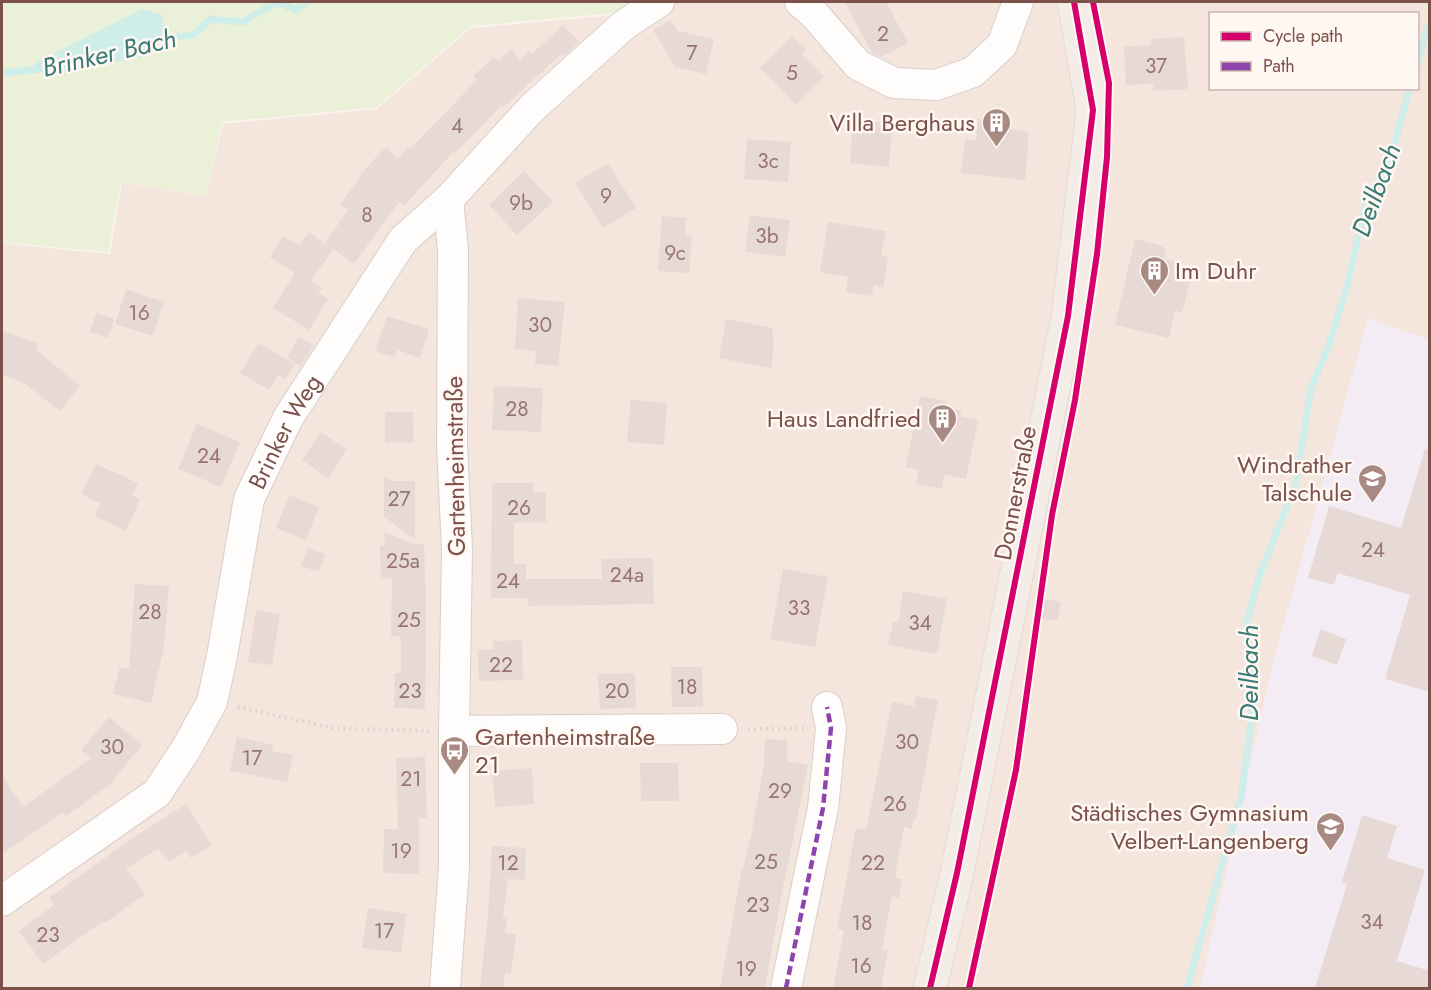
<svg xmlns="http://www.w3.org/2000/svg" width="1431" height="990" font-family="Jost,sans-serif">
<rect width="100%" height="100%" fill="#faf3ee"/>
<path fill="#f4e5dd" fill-rule="evenodd" d="M643,2H1429V988H2V239L7,244L110,254L122,183L206,196L223,124L377,109L471,28L625,14ZM1210,14H1418V88H1210Z"/>
<path fill="#f4ecf5" d="M1368,318L1429,340V988H1200L1272,667Z"/>
<path fill="#ebf0d8" d="M2,2H639L624,12L471,26L377,107L222,122L206,196L121,182L108,252L7,243L2,238Z"/>
<path fill="#cfede9" d="M143,9L161,15L166,29L155,48L143,57L48,74L34,70L35,63Z"/>
<g fill="none" stroke-linecap="round" stroke-linejoin="round">
<path stroke="#cfede9" stroke-width="7" d="M278,2L295,10L307,2
M153,39L193,35L210,19L243,22L276,2
M1418,62L1427,28L1430,27
M2,73L41,69
M1187,988L1241,798L1252,716L1247,621L1260,574L1296,483L1311,388L1329,345L1347,286L1366,203L1391,155L1410,88"/>
</g>
<path fill="#e7d9d5" d="M845,2H886L908,43L881,57L872,53Z
M671,20L678,31L714,39L706,74L675,67L653,30Z
M563,25L579,42L564,56L562,53L503,108L501,106L455,153L453,152L404,206L399,202L354,264L325,243L348,210L340,205L365,169L386,147L398,158L408,147L410,149L477,80L473,76L494,57L498,61L511,49L520,60L529,51L532,54Z
M792,36L806,49L801,54L824,77L796,105L760,68Z
M1184,37L1188,89L1153,91V84L1126,85L1124,47L1151,45V39Z
M978,119L1010,122L1009,129L1029,132L1025,180L961,173L965,139L976,140Z
M853,120L892,124L889,167L850,163Z
M747,139L791,142L788,182L744,179Z
M608,163L636,208L603,228L575,183Z
M524,171L553,202L517,235L489,205Z
M750,215L790,220L785,257L745,252Z
M662,216L686,218L685,235H692L689,273L658,271Z
M828,222L886,231L881,256L888,257L883,287L874,285L872,296L846,292L848,277L820,272Z
M309,232L333,250L310,281L322,288L318,293L328,299L309,330L273,308L295,273L270,257L283,236L299,245Z
M1135,239L1159,245L1166,249L1164,259L1178,262L1177,267L1187,270L1185,281L1190,282L1182,313L1175,311L1169,338L1115,325Z
M126,289L164,302L153,336L115,324Z
M518,298L565,302L558,366L535,364L536,351L515,349Z
M96,313L114,319L108,338L90,332Z
M387,316L429,329L420,358L397,350L395,357L375,351Z
M726,319L772,328L774,345L771,368L719,358Z
M2,331L38,343L36,350L80,386L60,411L24,383L2,375Z
M299,337L314,345L301,366L287,358Z
M258,343L295,364L285,379L278,375L269,390L240,373Z
M494,386L543,388L541,432L492,430Z
M920,396L948,402L947,408L961,410L960,416L978,420L966,479L944,474L942,489L916,484L919,470L906,467Z
M631,400L667,403L664,445L627,442Z
M385,412H413L414,442L385,443Z
M197,424L240,442L221,487L178,469Z
M321,432L347,450L328,478L302,460Z
M1425,449H1430V692L1385,679L1410,595L1338,573L1334,585L1308,578L1329,506L1401,528Z
M96,464L138,483L132,495L140,499L126,531L95,516L100,503L81,494Z
M384,476L391,481H415V539L384,517Z
M492,483H533V493L546,492V522L514,523V564H526V579H602L601,559L653,558L654,604L528,606L527,598H491Z
M289,495L319,507L306,540L276,528Z
M384,532L415,544H424L426,608L425,709L394,708L395,673H401V637L391,636L392,578L381,579L380,546L385,545Z
M308,548L325,554L319,572L301,566Z
M783,569L828,577L815,647L770,639Z
M135,584L169,586L164,647L151,703L113,694L120,667L129,669Z
M903,591L947,599L937,654L888,645L893,622L898,623Z
M1044,599L1061,602L1057,621L1040,618Z
M256,610L280,614L272,665L248,662Z
M1320,629L1346,639L1337,665L1312,656Z
M522,640L523,680L479,681L478,650L493,649V641Z
M671,667H702L703,707H672Z
M635,673L636,708L600,709L598,674Z
M916,696L938,700L916,819H914L912,829L904,827L899,853L895,878L902,879L899,898L892,896L882,949L888,950L881,988H833L844,930L837,929L856,828L866,830L892,702L914,706Z
M109,717L142,745L109,785L66,816L63,812L2,854V775L23,807L91,758L81,750Z
M237,737L274,745L272,751L293,755L287,782L230,771Z
M765,739L787,740V761L808,765L781,897L765,988H720L742,868L743,869L752,831L764,764Z
M425,757L427,818H419V874L383,873L384,829H398L396,758Z
M640,763H678L679,801H641Z
M532,768L534,804L495,807L492,771Z
M186,804L211,845L191,858L186,851L170,861L158,849L126,869L145,894L105,923L103,921L43,964L19,931L54,905L49,898L131,839Z
M1362,815L1397,826L1387,858L1425,870L1397,961L1430,971V988H1315L1347,884L1342,882Z
M492,846L526,848L525,880L508,879L503,917L507,918L505,933L516,935L511,974L505,973L503,988H480L488,915Z
M368,908L406,914L401,953L362,948Z"/>
<g fill="none" stroke-linecap="round" stroke-linejoin="round">
<defs>
<g id="minor">
<path d="M800,2L815,15L858,65L894,83L936,85L973,72L1002,45L1018,2"/>
<path d="M454,731L722,729"/>
<path id="s1" d="M2,901L157,793L186,749L212,702L222,656L249,499L288,418L403,240L448,200L531,109L624,25L659,2"/>
<path d="M445,988L454,867V731L457,549L452,445L453,249L448,200"/>
<path d="M786,988L823,808L831,728L827,707"/>
</g>
<path id="major" d="M930,988L957,873L1068,316L1093,110L1074,2"/>
</defs>
<use href="#minor" stroke="#d9ceca" stroke-width="32"/>
<use href="#major" stroke="#dbceca" stroke-width="34"/>
<path stroke="#ddd1ce" stroke-width="4" stroke-dasharray="1.5 4.5" stroke-linecap="butt" d="M238,707L333,728L429,731
M748,729L806,728"/>
<use href="#minor" stroke="#fefdfc" stroke-width="30"/>
<use href="#major" stroke="#f4ece6" stroke-width="33"/>
<path stroke="#8e44ad" stroke-width="4.5" stroke-dasharray="9 4.5" stroke-linecap="butt" d="M786,988L823,808L831,728L827,707"/>
<defs>
<path id="cycleway" d="M930,988L957,873L1068,316L1093,110L1074,2
M969,988L1016,770L1052,515L1075,400L1097,254L1107,157L1109,83L1093,2"/>
</defs>
<use href="#cycleway" stroke="#fff7f2" stroke-width="10"/>
<use href="#cycleway" stroke="#d6006c" stroke-width="6"/>
</g>
<defs>
<symbol id="building-pin" viewBox="-11 -11 22 30"><path d="M0 17L-7.5 6A9.5 9.5 0 1 1 7.5 6Z" fill="#a88a83" stroke="#fff7f2"/><path d="M-4-6H4V6H1V3H-1V6H-4ZM-2.5-4.3h1.7v1.8h-1.7ZM.8-4.3h1.7v1.8H.8ZM-2.5-1h1.7V.8h-1.7ZM.8-1h1.7V.8H.8Z" fill="#fff"/></symbol>
<symbol id="school-pin" viewBox="-11 -11 22 30"><path d="M0 17L-7.5 6A9.5 9.5 0 1 1 7.5 6Z" fill="#a88a83" stroke="#fff7f2"/><path d="M0-5L7-2L0 1L-7-2ZM-4 1L0 2.5L4 1V4Q0 6-4 4Z" fill="#fff"/></symbol>
<symbol id="bus-pin" viewBox="-11 -11 22 30"><path d="M0 17L-7.5 6A9.5 9.5 0 1 1 7.5 6Z" fill="#a88a83" stroke="#fff7f2"/><path d="M-5-6H5V4H4V6H2V4H-2V6H-4V4H-5ZM-3.5-4V0h7V-4ZM-3.5 1.2v1.5H-2V1.2ZM2 1.2v1.5H3.5V1.2Z" fill="#fff"/></symbol>
</defs>
<g fill-rule="evenodd">
<use href="#building-pin" x="980" y="106" width="33" height="45"/>
<use href="#building-pin" x="1138" y="254" width="33" height="45"/>
<use href="#building-pin" x="926" y="402" width="33" height="45"/>
<use href="#school-pin" x="1356" y="462" width="33" height="45"/>
<use href="#bus-pin" x="438" y="734" width="33" height="45"/>
<use href="#school-pin" x="1314" y="810" width="33" height="45"/>
</g>
<g text-anchor="middle" dominant-baseline="central" stroke-width="5" stroke-linejoin="round" paint-order="stroke">
<g font-size="21" fill="#98756f">
<text x="883" y="34">2</text>
<text x="692" y="53">7</text>
<text x="1156" y="66">37</text>
<text x="792" y="73">5</text>
<text x="457" y="126">4</text>
<text x="768" y="161">3c</text>
<text x="606" y="196">9</text>
<text x="521" y="203">9b</text>
<text x="367" y="215">8</text>
<text x="767" y="236">3b</text>
<text x="675" y="253">9c</text>
<text x="139" y="313">16</text>
<text x="540" y="325">30</text>
<text x="517" y="409">28</text>
<text x="209" y="456">24</text>
<text x="399" y="499">27</text>
<text x="519" y="508">26</text>
<text x="1373" y="550">24</text>
<text x="403" y="561">25a</text>
<text x="627" y="575">24a</text>
<text x="508" y="581">24</text>
<text x="799" y="608">33</text>
<text x="150" y="612">28</text>
<text x="409" y="620">25</text>
<text x="920" y="623">34</text>
<text x="501" y="665">22</text>
<text x="687" y="687">18</text>
<text x="410" y="691">23</text>
<text x="617" y="691">20</text>
<text x="907" y="742">30</text>
<text x="112" y="747">30</text>
<text x="252" y="758">17</text>
<text x="411" y="779">21</text>
<text x="780" y="791">29</text>
<text x="895" y="804">26</text>
<text x="401" y="851">19</text>
<text x="766" y="862">25</text>
<text x="508" y="863">12</text>
<text x="873" y="863">22</text>
<text x="758" y="905">23</text>
<text x="1372" y="922">34</text>
<text x="862" y="923">18</text>
<text x="384" y="931">17</text>
<text x="48" y="935">23</text>
<text x="861" y="966">16</text>
<text x="746" y="969">19</text>
</g>
<g font-size="24" fill="#7c514a" stroke="#fff7f2" text-anchor="end">
<text x="975" y="122">Villa Berghaus</text>
<text x="1175" y="270" text-anchor="start">Im Duhr</text>
<text x="921" y="418">Haus Landfried</text>
<text x="1352" y="464">Windrather<tspan x="1352" dy="28">Talschule</tspan></text>
<text x="475" y="736" text-anchor="start">Gartenheimstraße<tspan x="475" dy="28">21</tspan></text>
<text x="1309" y="812">Städtisches Gymnasium<tspan x="1309" dy="28">Velbert-Langenberg</tspan></text>
</g>
<g font-size="24" fill="#7c514a" stroke="#fff7f2">
<text stroke="none"><textPath href="#s1" startOffset="578">Brinker Weg</textPath></text>
<text transform="translate(455 466) rotate(-91)">Gartenheimstraße</text>
<text transform="translate(1015 493) rotate(-79)">Donnerstraße</text>
</g>
<g font-size="26" font-style="italic" fill="#387b77" stroke="#fff7f2">
<text transform="translate(109 53) rotate(-13)">Brinker Bach</text>
<text transform="translate(1376 190) rotate(-70)">Deilbach</text>
<text transform="translate(1249 673) rotate(-90)">Deilbach</text>
</g>
</g>
<rect width="1431" height="990" fill="none" stroke="#7c514a" stroke-width="6"/>
<rect x="1209" y="12" width="210" height="78" fill="#fff7f2" stroke="#cbb5af" stroke-width="1.5"/>
<rect x="1221" y="32" width="30" height="9" fill="#d6006c" stroke="#cbb5af" stroke-width="1.5"/>
<text x="1263" y="42" font-size="18" fill="#7c514a">Cycle path</text>
<rect x="1221" y="62" width="30" height="9" fill="#8e44ad" stroke="#cbb5af" stroke-width="1.5"/>
<text x="1263" y="72" font-size="18" fill="#7c514a">Path</text>
</svg>
